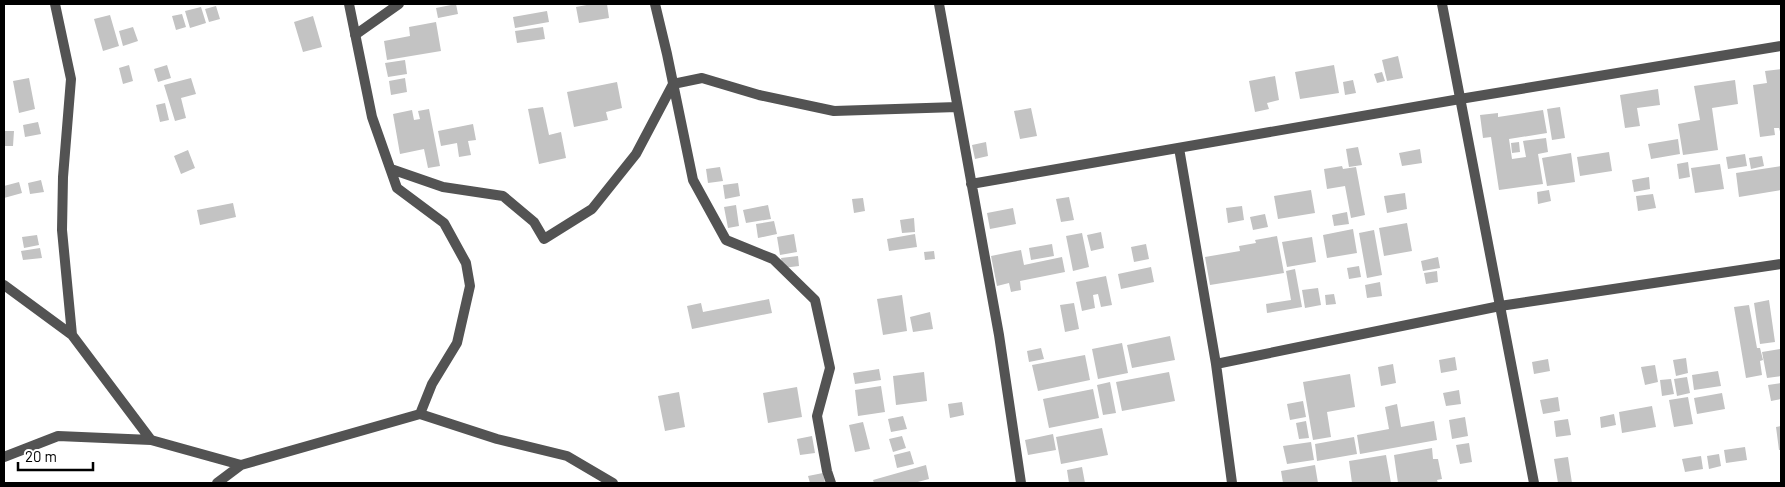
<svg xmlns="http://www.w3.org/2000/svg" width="1785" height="487" font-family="Barlow,sans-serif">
<rect width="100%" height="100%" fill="#fff"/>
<path fill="#c3c3c3" d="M456,4L458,14L438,18L436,8Z
M592,4H607L609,18L579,23L576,7Z
M216,6L220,19L209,22L205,9Z
M201,7L206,23L190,28L185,11Z
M547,11L549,22L515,28L513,17Z
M182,14L186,27L176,30L172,16Z
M110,15L119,46L103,51L94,19Z
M313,16L322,47L303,52L294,22Z
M436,22L441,51L387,60L384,41L410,36L409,27Z
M133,27L138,41L123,46L119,31Z
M543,27L545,39L517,43L515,31Z
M1398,56L1403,78L1387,81L1382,60Z
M405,60L407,74L388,77L385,63Z
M129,65L133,81L123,84L119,68Z
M167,65L171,78L158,82L154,69Z
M1334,65L1339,93L1300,99L1295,72Z
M1781,69V135L1779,128H1774L1775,135L1760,137L1753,85L1767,83L1765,71Z
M1382,72L1385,81L1377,83L1374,74Z
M1275,76L1279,100L1267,103L1269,109L1255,112L1249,81Z
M29,78L35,109L19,113L13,81Z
M191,78L196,94L181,98L186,118L175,121L164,85Z
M405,78L407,92L391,95L389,81Z
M1353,80L1356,93L1345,95L1343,82Z
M1735,80L1738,104L1712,108L1718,150L1683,155L1678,124L1700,120L1694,86Z
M617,82L622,108L606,112L608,120L574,127L567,92Z
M1658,89L1660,105L1637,108L1640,126L1625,128L1620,95Z
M165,103L169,120L160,122L156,105Z
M543,107L549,135L561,132L566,158L539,164L528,109Z
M1560,107L1565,138L1552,140L1547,109Z
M1031,108L1037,136L1020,139L1014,111Z
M429,109L440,166L428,168L424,149L400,154L393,114L412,110L414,120L420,119L418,111Z
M1543,110L1547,133L1509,139L1512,159L1526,157L1523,141L1546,138L1548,152L1538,154L1543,184L1499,190L1491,137L1483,138L1480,115L1498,113V117Z
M38,122L41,134L25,137L23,125Z
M473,124L476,140L468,141L471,155L459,157L457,143L441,146L438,131Z
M4,131H14L13,146H4Z
M1678,139L1680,154L1651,159L1648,144Z
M986,142L988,156L975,159L972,145Z
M1519,142L1520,152L1512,153L1511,143Z
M1358,147L1362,165L1349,167L1346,149Z
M1420,149L1422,163L1402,166L1399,153Z
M188,150L195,168L181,174L174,156Z
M1609,152L1612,171L1580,176L1577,157Z
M1571,153L1575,182L1547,186L1542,158Z
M1745,154L1747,166L1728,169L1726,157Z
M1762,156L1764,166L1751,169L1749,158Z
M1688,162L1690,177L1679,179L1677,164Z
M1720,164L1724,189L1695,193L1691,168Z
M1342,166L1343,169L1356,167L1365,215L1351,218L1345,186L1327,189L1324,169Z
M1781,166V190L1739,197L1736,173Z
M720,167L723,181L708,183L706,169Z
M1649,177L1650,189L1634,192L1632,180Z
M41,180L44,192L30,194L28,183Z
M19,182L22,193L4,198V186Z
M738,183L740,196L725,199L723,185Z
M1311,190L1315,213L1278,219L1274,196Z
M1549,190L1551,201L1538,204L1537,192Z
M1405,193L1407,209L1387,213L1384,196Z
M1653,194L1656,208L1638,211L1636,196Z
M1069,197L1074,220L1061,222L1056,199Z
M863,198L865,211L854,213L852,199Z
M233,203L236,217L200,225L197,210Z
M736,205L739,226L728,228L724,207Z
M768,205L771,219L746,223L743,210Z
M1242,206L1244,220L1228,223L1226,208Z
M1013,208L1016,224L990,229L987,213Z
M1347,212L1349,224L1334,226L1332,215Z
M1265,214L1268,227L1253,230L1250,217Z
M914,218L915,232L902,233L900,220Z
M774,221L777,234L758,238L756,224Z
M1407,223L1412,251L1384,256L1379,228Z
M1353,229L1357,253L1327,258L1323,235Z
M1374,230L1382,275L1367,278L1359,233Z
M1101,232L1104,248L1091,251L1087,235Z
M1082,233L1089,267L1073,271L1066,236Z
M794,234L797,252L780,255L777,237Z
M915,234L917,247L889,251L887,239Z
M37,235L39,245L24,248L22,237Z
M1277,236L1284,273L1210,285L1205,257L1240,251L1239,246L1256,243L1255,240Z
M1312,237L1316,262L1287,267L1282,242Z
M1052,244L1054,256L1031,260L1029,248Z
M1146,244L1149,259L1134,262L1131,247Z
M40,248L42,258L23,260L21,251Z
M1021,250L1024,265L1062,257L1065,272L1020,281L1021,290L1011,292L1009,283L997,286L991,256Z
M934,251L935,259L925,260L924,252Z
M798,256L799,266L783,268L781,258Z
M1438,257L1440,268L1423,271L1421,261Z
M1359,266L1361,277L1349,279L1347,268Z
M1151,267L1154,282L1121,289L1118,274Z
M1295,269L1302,307L1267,313L1266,304L1291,300L1286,271Z
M1437,271L1438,282L1426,284L1424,273Z
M1106,276L1112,305L1101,307L1098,294L1093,295L1095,308L1082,311L1076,282Z
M1380,282L1382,296L1367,298L1365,285Z
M1318,288L1321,305L1305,308L1302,290Z
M1334,294L1336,304L1326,305L1325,295Z
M902,295L907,331L883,335L877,299Z
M769,299L772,313L692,329L687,306L701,303L703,312Z
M1769,300L1775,342L1760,344L1754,303Z
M1074,303L1079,329L1065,332L1060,305Z
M1749,305L1757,348H1760L1763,360L1760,361L1762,375L1746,378L1734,307Z
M930,312L933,329L913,332L910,317Z
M1170,336L1175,360L1132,368L1127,345Z
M1122,343L1128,373L1098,379L1092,349Z
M1041,348L1044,359L1029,362L1027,351Z
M1780,349L1781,376L1767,378L1762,352Z
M1085,355L1090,380L1038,391L1032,365Z
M1455,357L1457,370L1441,373L1439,360Z
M1686,358L1688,373L1676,376L1673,360Z
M1548,359L1550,371L1534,374L1532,362Z
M1393,364L1396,383L1381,386L1378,367Z
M1655,365L1658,382L1645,385L1641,367Z
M879,369L881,380L855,384L853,373Z
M1718,371L1721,386L1694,390L1692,375Z
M924,372L927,401L896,405L893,376Z
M1169,372L1175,401L1122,411L1116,382Z
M1350,374L1355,407L1327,412L1331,437L1313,440L1303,382Z
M1687,377L1690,393L1677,396L1674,379Z
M1671,379L1674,394L1662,396L1660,380Z
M1110,382L1116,413L1103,415L1097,385Z
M1781,383V399L1771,401L1768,385Z
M881,386L885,412L858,416L855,390Z
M797,387L802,417L768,423L763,393Z
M1093,389L1099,418L1049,428L1043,399Z
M1459,390L1461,404L1446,406L1443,393Z
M679,392L685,427L665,431L658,396Z
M1722,393L1725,409L1697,414L1694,398Z
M1558,397L1560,411L1543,414L1540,400Z
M1688,397L1693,424L1674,427L1669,400Z
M1303,401L1306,417L1290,420L1287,404Z
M962,402L964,415L950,418L948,404Z
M1397,404L1401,427L1434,421L1437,440L1360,454L1357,435L1389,429L1385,407Z
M1652,406L1656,427L1622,433L1619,412Z
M1614,414L1616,425L1601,428L1600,417Z
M903,416L907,429L891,432L888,419Z
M1465,417L1468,436L1452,439L1449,420Z
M1568,419L1571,435L1556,437L1554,421Z
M1306,421L1309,438L1299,439L1296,423Z
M863,422L870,449L855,452L849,425Z
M1781,426V450H1779L1776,427Z
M1102,428L1108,455L1061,464L1056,437Z
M1053,434L1056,450L1028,455L1025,440Z
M812,436L815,453L800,455L797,439Z
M902,436L906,448L893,452L889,439Z
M1354,437L1357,454L1317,461L1315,444Z
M1311,442L1314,460L1287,464L1283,446Z
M1469,443L1472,462L1460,464L1456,445Z
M1745,447L1747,460L1726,463L1724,450Z
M1432,448L1433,459H1438L1442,479L1437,480L1438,483H1398L1394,455Z
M910,451L914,464L897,468L894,455Z
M1719,454L1721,466L1709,469L1707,456Z
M1386,455L1391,483H1352L1349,461Z
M1701,456L1703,469L1685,472L1682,459Z
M1568,457L1572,483H1558L1554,459Z
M926,465L929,479L914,483H874L873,480Z
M1315,465L1318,483H1283L1281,471Z
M1082,467L1085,483H1069L1067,470Z
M823,473L825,483H810L808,476Z"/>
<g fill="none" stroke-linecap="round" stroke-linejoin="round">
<path stroke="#535353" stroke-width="10" d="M55,4L71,79L63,177L62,230L72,335L151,440
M349,4L372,117L397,188L444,223L466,263L470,286L457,343L432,384L420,414
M655,4L667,54L693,180L726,240L773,259L815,300L830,368L817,416L827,471L831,483
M939,4L999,335L1021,483
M355,35L399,4
M1179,148L1216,364L1232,483
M391,169L443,187L503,196L534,222L544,239L592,209L636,154L673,84L702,78L759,95L834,111L957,107
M971,184L1460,99L1781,46
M4,285L72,335
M1216,364L1500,306L1781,264
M4,457L58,436L151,440L241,465L420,414L497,439L567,456L613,483
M217,483L241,465"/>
<path stroke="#535353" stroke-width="10" d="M1442,4L1534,483"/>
</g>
<rect width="1785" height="487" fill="none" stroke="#000000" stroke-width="10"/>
<path d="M18 462v8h75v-8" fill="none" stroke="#000000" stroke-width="2.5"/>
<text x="25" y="462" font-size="15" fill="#000000" stroke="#ffffff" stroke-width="4" paint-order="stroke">20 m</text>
</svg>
